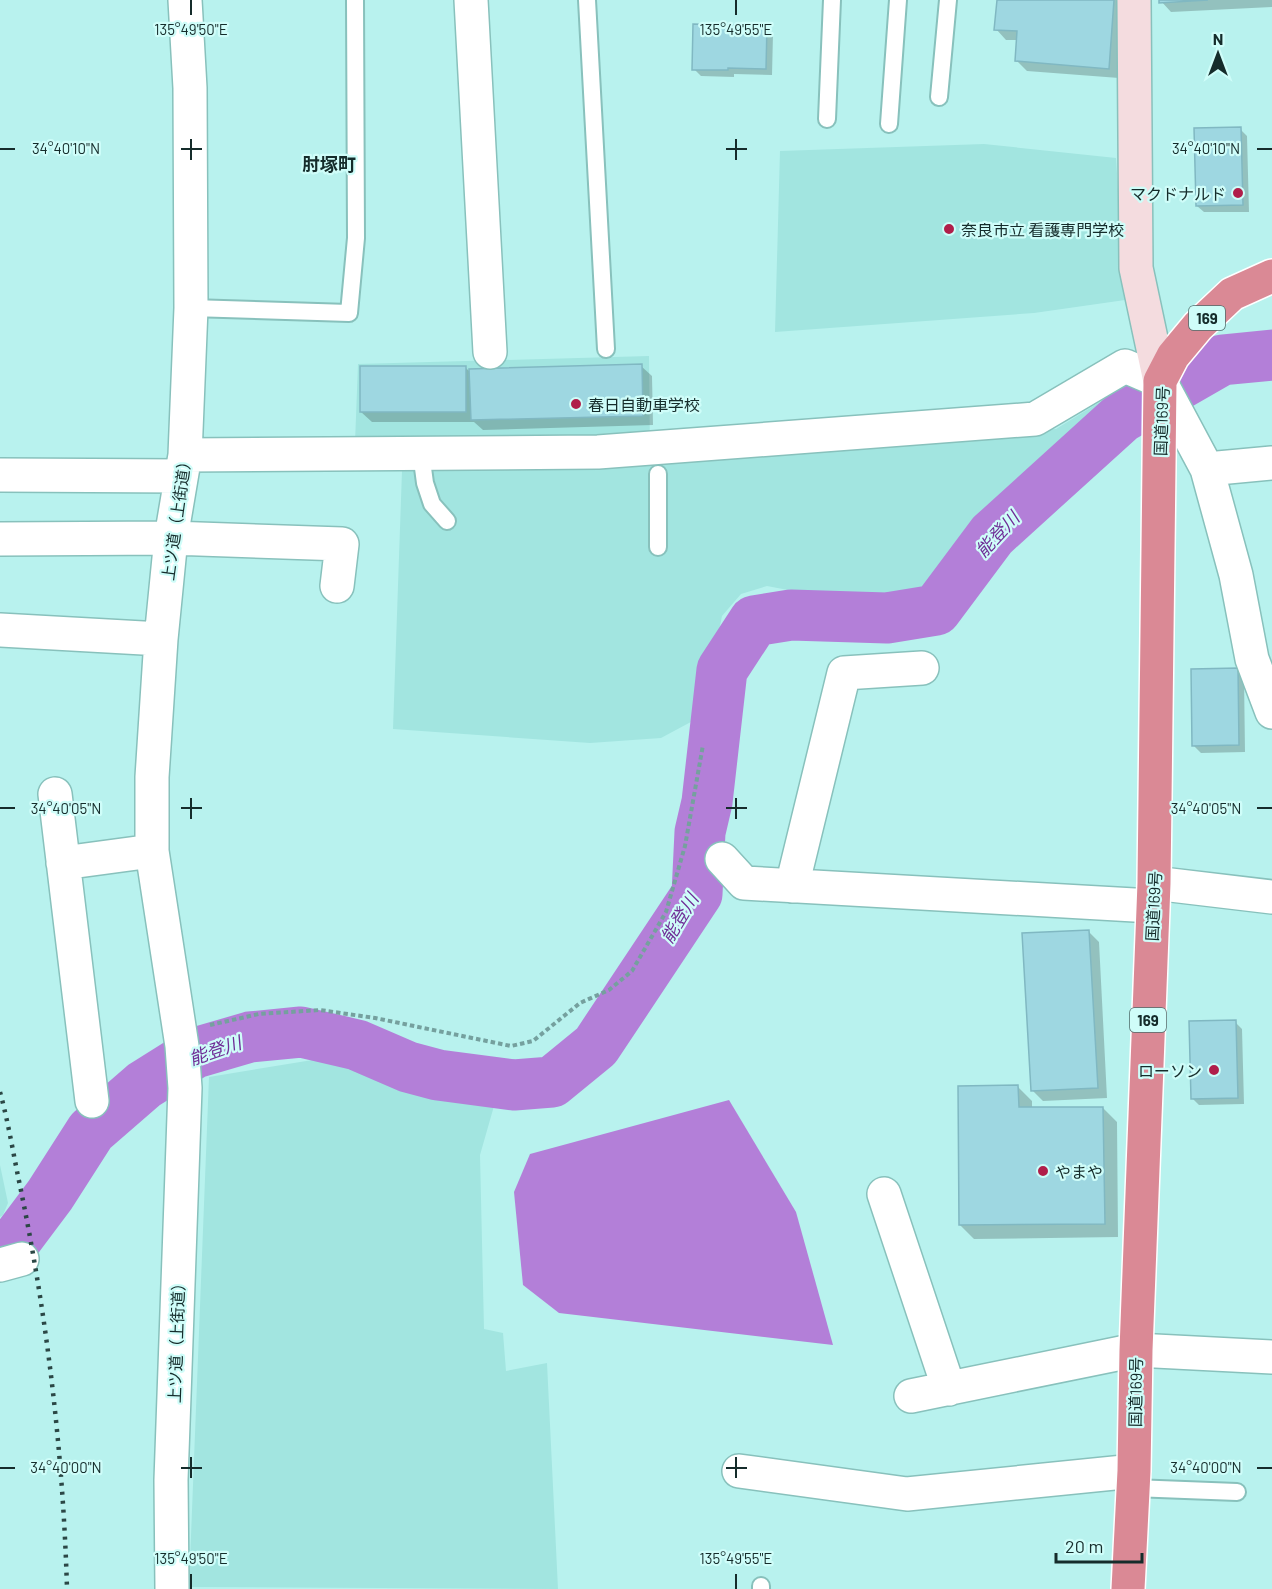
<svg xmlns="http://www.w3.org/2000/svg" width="1272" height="1589" font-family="Barlow,'Noto Sans JP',sans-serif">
<rect width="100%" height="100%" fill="#b8f2ee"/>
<path fill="#a2e5e0" d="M984,144L1116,158L1125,300L1034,313L775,332L780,151Z
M649,356L650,457L1056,429L1129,384L1130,407L994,526L974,532L932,595L892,606L835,599L767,586L741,594L722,616L702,716L661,738L590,743L393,729L403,442L355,443L358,364Z
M337,1056L494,1106L480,1155L484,1329L503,1333L506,1371L547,1363L558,1589L189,1587L209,1077Z
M0,1165L8,1203L3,1215L0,1217Z"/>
<path fill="#b37fd8" d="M729,1100L796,1212L833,1345L559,1313L523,1285L514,1192L530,1154Z"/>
<path fill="#0003" d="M998,0H1116L1124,8L1119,78L1027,71L1016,60L1018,40H1006L996,29Z
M1160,0H1272V7L1171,12Z
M766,27L773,34L772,75L734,74V77L701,76L694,69Z
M1240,129L1247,136L1249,212H1204L1197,206Z
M641,366L652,376L653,425L483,430L474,422H372L361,412L465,367L471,373Z
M1237,669L1244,676L1245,752L1201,753L1194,746Z
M1088,931L1099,942L1107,1098L1043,1101L1032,1090Z
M1235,1022L1242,1029L1244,1104L1199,1105L1192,1098Z
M1018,1087L1032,1101V1109L1103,1108L1117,1122L1118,1237L974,1239L960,1225Z"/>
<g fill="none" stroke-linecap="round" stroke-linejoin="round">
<path stroke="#b37fd8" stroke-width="51" d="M0,1248L14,1243L50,1195L91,1131L144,1085L195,1053L250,1037L301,1032L357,1045L408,1067L438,1075L514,1085L552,1082L596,1046L697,894L700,832L707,802L722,670L754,621L791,615L887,618L936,610L992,535L1121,418L1222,360L1272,355"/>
</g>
<path fill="#9ed7e1" stroke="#80b8c2" stroke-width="1.5" d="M997,0H1114L1109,69L1015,61L1017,31L994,30Z
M1159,0H1208L1159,3Z
M693,24L767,26L766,69L728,68V70H692Z
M1241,127L1243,205L1196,206L1194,128Z
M642,364L643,416L471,420L469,369Z
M360,366H466V412H360Z
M1238,668L1239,745L1192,746L1191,669Z
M1089,930L1098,1088L1031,1091L1022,933Z
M1236,1020L1238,1098L1191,1099L1189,1021Z
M1018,1085L1019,1107H1103L1105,1224L959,1225L958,1086Z"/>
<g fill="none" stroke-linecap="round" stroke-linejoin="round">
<defs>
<path id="lane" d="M587,0L606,349
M939,97L948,0
M827,119L832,0
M889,124L898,0
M191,308L349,313L356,238L355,0
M421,453L425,483L432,504L447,521
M658,474V547
M1133,1488L1237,1492
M761,1589V1586"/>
<path id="street" d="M471,0L490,352
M185,455L598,452L1035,419L1125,366L1160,381L1207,469L1236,575L1252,659L1272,712
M1207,469L1272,463
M0,475L181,476
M0,539L171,538L342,544L337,586
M0,630L161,639
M55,794L92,1101
M722,859L744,883L1152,906
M63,863L152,851
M1154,883L1272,897
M792,886L844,673L922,668
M884,1194L949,1389
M0,1265L22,1259
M911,1396L1136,1350L1272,1357
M739,1471L907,1494L1134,1471
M172,1589L171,1480L185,1088L182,1046L152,851V777L161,639L171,538L185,455L191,308L190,88L185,0"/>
<path id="secondary" d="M1134,0L1136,268L1160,381"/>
<path id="highway" d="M1128,1589L1134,1471L1136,1350L1154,883L1160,381L1173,356L1198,326L1232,294L1272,276"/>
</defs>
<use href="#lane" stroke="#88c1bc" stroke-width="20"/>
<use href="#street" stroke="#88c1bc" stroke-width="36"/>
<use href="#secondary" stroke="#88c1bc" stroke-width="36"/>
<use href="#highway" stroke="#fff" stroke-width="36"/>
<path stroke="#75a09e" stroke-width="4" stroke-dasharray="4.5 3" stroke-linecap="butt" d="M210,1025L259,1014L320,1010L375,1018L511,1046L533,1041L580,1003L609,990L632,971L666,912L685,846L703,745"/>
<use href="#lane" stroke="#fff" stroke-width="16"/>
<use href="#street" stroke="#fff" stroke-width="33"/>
<use href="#secondary" stroke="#f4dcdf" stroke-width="33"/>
<use href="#highway" stroke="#da8995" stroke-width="33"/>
<path stroke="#2b4745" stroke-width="4.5" stroke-dasharray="3 6" stroke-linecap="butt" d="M0,1092C8,1121 13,1152 19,1181C47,1315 63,1452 67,1589"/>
</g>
<path fill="none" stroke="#152c2b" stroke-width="2" d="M191,0V15M736,0V15M191,139V160M736,139V160M0,149H15M181,149H202M726,149H747M1257,149H1272M191,798V819M736,798V819M0,808H15M181,808H202M726,808H747M1257,808H1272M191,1457V1478M736,1457V1478M0,1468H15M181,1468H202M726,1468H747M1257,1468H1272M191,1574V1589M736,1574V1589"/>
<g fill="#b01e4a" stroke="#cffdf9" stroke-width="2">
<circle cx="1238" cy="193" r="6"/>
<circle cx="949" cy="229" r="6"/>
<circle cx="576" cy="404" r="6"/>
<circle cx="1214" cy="1070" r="6"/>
<circle cx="1043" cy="1171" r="6"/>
</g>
<g text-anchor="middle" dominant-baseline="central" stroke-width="4.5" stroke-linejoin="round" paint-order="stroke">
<g fill="#cffdf9" stroke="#4d6b69" stroke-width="1.5">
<rect x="1189" y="306" width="36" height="24" rx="4.5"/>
<rect x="1130" y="1008" width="36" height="24" rx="4.5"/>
</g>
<g font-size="15" font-weight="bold" fill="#152c2b">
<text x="1207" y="318">169</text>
<text x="1148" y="1020">169</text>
</g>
<g font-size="16" fill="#152c2b" stroke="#cffdf9" text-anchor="start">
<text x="1226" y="193" text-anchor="end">マクドナルド</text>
<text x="961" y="229">奈良市立 看護専門学校</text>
<text x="588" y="404">春日自動車学校</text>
<text x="1202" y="1070" text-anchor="end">ローソン</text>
<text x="1055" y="1171">やまや</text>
</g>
<g font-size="16" fill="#152c2b" stroke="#cffdf9">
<text transform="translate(1161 421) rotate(-88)">国道169号</text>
<text transform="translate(176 517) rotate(-82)">上ツ道（上街道）</text>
<text transform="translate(1153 906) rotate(-87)">国道169号</text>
<text transform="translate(176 1339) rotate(-88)">上ツ道（上街道）</text>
<text transform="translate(1135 1392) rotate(-89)">国道169号</text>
</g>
<g font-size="18" font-weight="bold" fill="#152c2b" stroke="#cffdf9">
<text x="329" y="164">肘塚町</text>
</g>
<g font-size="18" font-style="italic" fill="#6f2d96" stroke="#cffdf9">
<text transform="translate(997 534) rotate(-47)">能登川</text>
<text transform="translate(679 918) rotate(-59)">能登川</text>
<text transform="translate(215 1050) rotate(-19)">能登川</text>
</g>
</g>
<g font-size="15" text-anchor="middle" fill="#152c2b" stroke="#cffdf9" stroke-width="4.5" stroke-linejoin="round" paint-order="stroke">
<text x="191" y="35">135°49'50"E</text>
<text x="736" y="35">135°49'55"E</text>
<text x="66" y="154">34°40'10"N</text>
<text x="1206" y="154">34°40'10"N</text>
<text x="66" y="814">34°40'05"N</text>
<text x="1206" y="814">34°40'05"N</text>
<text x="66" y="1473">34°40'00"N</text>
<text x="1206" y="1473">34°40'00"N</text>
<text x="191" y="1564">135°49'50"E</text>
<text x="736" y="1564">135°49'55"E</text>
</g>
<g transform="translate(1218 54)" stroke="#cffdf9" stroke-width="4.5" paint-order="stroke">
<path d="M0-4.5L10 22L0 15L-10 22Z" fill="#152c2b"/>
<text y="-9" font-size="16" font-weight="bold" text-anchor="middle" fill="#152c2b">N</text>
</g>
<path d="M1056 1553v9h86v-9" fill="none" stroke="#152c2b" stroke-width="3"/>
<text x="1065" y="1553" font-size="18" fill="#152c2b" stroke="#cffdf9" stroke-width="4.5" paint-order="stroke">20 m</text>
</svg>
